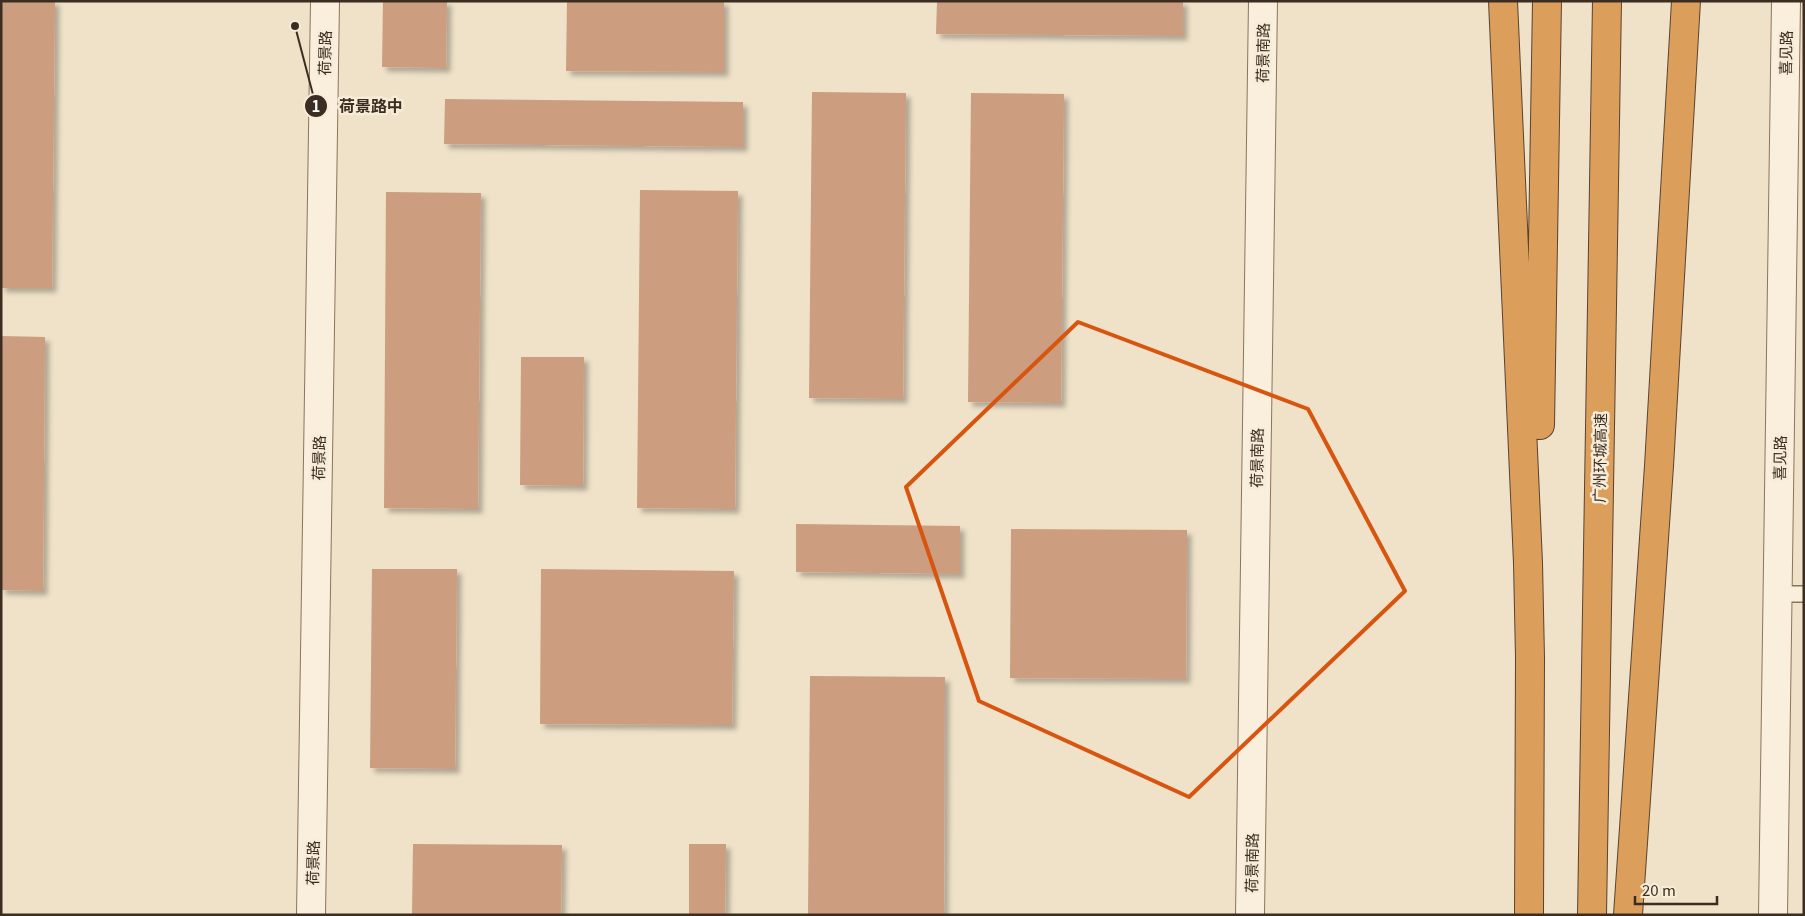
<svg xmlns="http://www.w3.org/2000/svg" width="1805" height="916" font-family="Georgia,'Noto Sans SC',serif">
<defs>
<filter id="shadow"><feDropShadow dx="4.5" dy="4.5" stdDeviation="2.5" flood-color="#0004"/></filter>
</defs>
<rect width="100%" height="100%" fill="#efe2c8"/>
<path fill="#cc9d7f" filter="url(#shadow)" d="M1,1H55L52,288H1Z
M383,1H447L446,68L382,67Z
M567,1H724V72L566,71Z
M937,1H1183V36L936,34Z
M812,92L906,93L903,399L809,398Z
M971,93L1064,94L1061,403L968,402Z
M445,99L743,102V147L444,144Z
M640,190L738,191L735,509L637,508Z
M386,192L481,193L478,509L384,508Z
M1,336L45,337L43,591L1,590Z
M521,357H584L583,486L520,485Z
M796,524L960,526V574L796,572Z
M1011,529L1187,530L1186,679L1010,678Z
M372,569H457L455,769L370,768Z
M541,569L734,571L732,725L540,724Z
M810,676L945,677L944,915H808Z
M413,844L562,845L561,915H412Z
M689,844H726L725,915H689Z"/>
<g fill="none" stroke-linecap="round" stroke-linejoin="round">
<defs>
<path id="service" d="M1777,594H1804"/>
<path id="minor" d="M1250,915L1263,1
M1773,915L1786,1"/>
<path id="tertiary" d="M311,915L325,1"/>
<path id="motorway" d="M1503,1L1528,563L1530,658L1529,915
M1540,425L1547,1
M1592,915L1607,1
M1628,915L1659,466L1686,1"/>
</defs>
<use href="#service" stroke="#8b745d" stroke-width="18"/>
<use href="#minor" stroke="#8b745d" stroke-width="30"/>
<use href="#tertiary" stroke="#8b745d" stroke-width="30"/>
<use href="#motorway" stroke="#594231" stroke-width="30"/>
<use href="#service" stroke="#f9efdc" stroke-width="15"/>
<use href="#minor" stroke="#f9efdc" stroke-width="28"/>
<use href="#tertiary" stroke="#f9efdc" stroke-width="28"/>
<use href="#motorway" stroke="#dc9f5b" stroke-width="28"/>
</g>
<path fill="none" stroke="#d7550e" stroke-width="4" stroke-linejoin="round" d="M1078,322L1308,409L1405,591L1189,797L979,701L906,487Z"/>
<g text-anchor="middle" dominant-baseline="central" stroke-width="5" stroke-linejoin="round" paint-order="stroke">
<g font-size="15" fill="#3b2d21" stroke="#f6ecd8">
<text transform="translate(324 53) rotate(-89)">荷景路</text>
<text transform="translate(1262 53) rotate(-89)">荷景南路</text>
<text transform="translate(1785 53) rotate(-89)">喜见路</text>
<text transform="translate(318 458) rotate(-89)">荷景路</text>
<text transform="translate(1256 458) rotate(-89)">荷景南路</text>
<text transform="translate(1599 458) rotate(-89)">广州环城高速</text>
<text transform="translate(1779 458) rotate(-89)">喜见路</text>
<text transform="translate(312 863) rotate(-89)">荷景路</text>
<text transform="translate(1251 863) rotate(-89)">荷景南路</text>
</g>
</g>
<path fill="none" stroke="#3b2d21" stroke-width="2" d="M295 26L316 106"/>
<g fill="#3b2d21" stroke="#f6ecd8" stroke-width="2">
<circle cx="295" cy="26" r="5"/>
<circle cx="316" cy="106" r="12"/>
</g>
<g font-size="15" text-anchor="middle" font-weight="bold" fill="#fff">
<text x="316" y="112">1</text>
</g>
<g font-size="16" text-anchor="middle" font-weight="bold" fill="#3b2d21" stroke="#f6ecd8" stroke-width="5" stroke-linejoin="round" paint-order="stroke">
<text x="371" y="112">荷景路中</text>
</g>
<rect width="1805" height="916" fill="none" stroke="#3b2d21" stroke-width="5"/>
<path d="M1635 896v8h82v-8" fill="none" stroke="#3b2d21" stroke-width="2.5"/>
<text x="1642" y="896" font-size="15" fill="#3b2d21" stroke="#f6ecd8" stroke-width="4" paint-order="stroke">20 m</text>
</svg>
